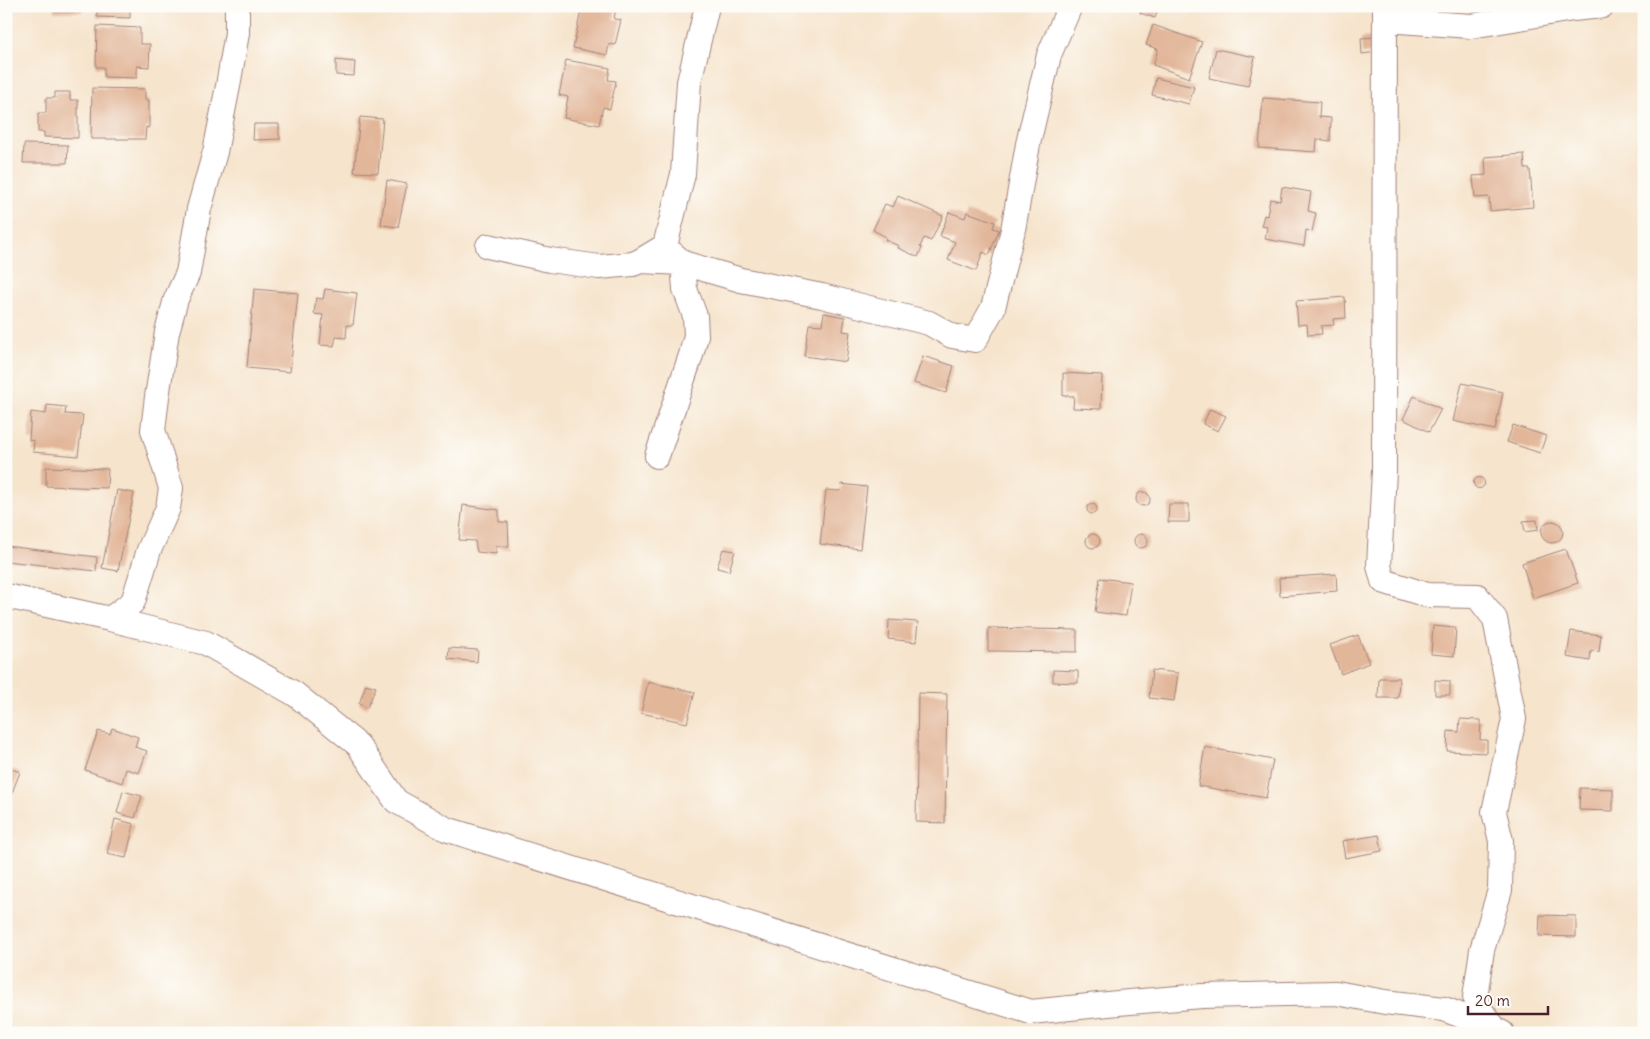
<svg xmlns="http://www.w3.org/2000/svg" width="1650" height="1039" font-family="Delius,sans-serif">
<rect width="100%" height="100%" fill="#fdfcf7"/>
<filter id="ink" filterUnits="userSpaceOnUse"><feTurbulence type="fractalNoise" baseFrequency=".02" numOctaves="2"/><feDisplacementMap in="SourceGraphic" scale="10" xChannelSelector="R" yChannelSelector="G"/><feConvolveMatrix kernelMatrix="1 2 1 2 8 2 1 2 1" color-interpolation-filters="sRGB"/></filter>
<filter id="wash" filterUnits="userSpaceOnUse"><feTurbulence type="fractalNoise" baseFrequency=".0096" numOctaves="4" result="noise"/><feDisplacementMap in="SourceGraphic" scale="20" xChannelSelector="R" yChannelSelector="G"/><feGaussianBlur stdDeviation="1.12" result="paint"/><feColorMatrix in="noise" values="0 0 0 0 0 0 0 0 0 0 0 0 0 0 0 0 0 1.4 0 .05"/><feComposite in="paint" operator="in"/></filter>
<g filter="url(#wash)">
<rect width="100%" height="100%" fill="#f6e4cc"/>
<g id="blocks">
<path fill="#e2b699" d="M54,6H82V12H54Z
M97,6H130V18L97,17Z
M582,6H606L616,8L614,19L621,20L615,45L609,44L607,55L573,48Z
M1142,6H1159L1155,18L1140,13Z
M1153,25L1202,42L1189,78L1153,65L1158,49L1146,45Z
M97,26L140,28V44H150L149,67L137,66V78L104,77V67H96Z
M1376,37L1377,52L1362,54L1361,38Z
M1216,49L1255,57L1248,86L1209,78Z
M336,60L355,62L354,76L336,75Z
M566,60L610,68L608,80L616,81L610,109L603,107L599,125L564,118L568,97L559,95Z
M1156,78L1194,87L1189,104L1152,95Z
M92,88L145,89V100H149V128L146,127L145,139H91Z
M55,92H70V100H78V138L44,137V132H38V113H46V98H55Z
M1263,98L1320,102L1319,117L1331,118L1330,141L1317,139L1316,152L1259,148Z
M360,117L383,119L378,173L354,172Z
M254,124H279V136L281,139L253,140Z
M24,144L68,145L67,163H23Z
M1524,154L1525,169H1530L1533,207L1490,211L1489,197L1475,198L1473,176L1486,175L1485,157Z
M387,180L407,184L398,227L381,225Z
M1282,187L1311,192L1308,211L1316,213L1312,232L1306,230L1304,246L1265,239L1267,227L1261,226L1264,215L1267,216L1270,199L1280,201Z
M898,196L943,216L931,241L924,238L920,247L922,248L918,257L898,248L899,246L885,240L886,237L873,230L885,204L893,207Z
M949,212L965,218L967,212L995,222L993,228L999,230L989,255L983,252L976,271L948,260L955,242L940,236Z
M254,289L298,293L290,372L247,368Z
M325,289L357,293L353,325H347L346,338L336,337L334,346L320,345L323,315L314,314L316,298L323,299Z
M1345,297L1346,318L1333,319L1334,325L1321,326L1322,334L1308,335L1307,324L1298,325L1296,301Z
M824,313L845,317L843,331L850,332L846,362L804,356L809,324L822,325Z
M923,356L954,366L946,393L914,383Z
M1063,373L1102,375L1101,409L1073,408L1074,396H1063Z
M1462,383L1503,392L1495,430L1453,421Z
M1414,396L1441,409L1429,432L1403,419Z
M47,405L66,407L65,414L83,415L78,456L33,452L34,441L29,440L31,412L46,414Z
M1210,409L1226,416L1218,431L1203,424Z
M1513,425L1546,436L1540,453L1507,442Z
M6,457H10L9,485H6Z
M46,467L108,469L107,488L46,486Z
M1473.5 483a5.5 5.5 0 1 1 11 0a5.5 5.5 0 1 1-11 0Z
M841,484L867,487L860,549L820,544L826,490L840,491Z
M117,490L134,493L118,571L102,568Z
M1136 499a7 7 0 1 1 14 0a7 7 0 1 1-14 0Z
M1169,504H1189V522H1168Z
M1087 509a5 5 0 1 1 10 0a5 5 0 1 1-10 0Z
M463,505L499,510V522H508L509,547L496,546V554L477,552L475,541L459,540Z
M1537,520L1538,530L1525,532L1523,521Z
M1541 532a11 11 0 1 1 22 0a11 11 0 1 1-22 0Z
M1134 541a7 7 0 1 1 14 0a7 7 0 1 1-14 0Z
M1086 541a7 7 0 1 1 14 0a7 7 0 1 1-14 0Z
M6,546L97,557L96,571L6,561Z
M723,549L735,551L729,571L717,568Z
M1566,549L1578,583L1533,598L1522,563Z
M1336,574L1337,591L1280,596L1279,578Z
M1100,578L1131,582L1126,616L1095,612Z
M889,620L918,622L916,642L888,639Z
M1433,626L1456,628L1454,656L1431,654Z
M988,628L1077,630V652L988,651Z
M1571,631L1601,635L1599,652L1591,651L1590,661L1567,657Z
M1358,635L1369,663L1341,674L1330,645Z
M449,648L478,650L477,662L448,659Z
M1053,670L1078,671V683L1053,682Z
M1152,670L1178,673L1174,701L1149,698Z
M1379,678H1399L1398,698H1378Z
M1435,680L1450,681V695H1435Z
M648,682L695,692L687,723L641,713Z
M366,684L376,687L367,708L359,704Z
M918,693L947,694L945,823L916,822Z
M1460,719L1481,720L1480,740H1487V753L1447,751L1448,731L1459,732Z
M112,728L138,737L135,747L147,751L139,773L126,769L122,783L85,770L98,731L110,734Z
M1205,747L1273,760L1266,798L1198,786Z
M6,767L20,772L6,808Z
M1580,788L1613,789V811L1579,810Z
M123,791L142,796L135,818L117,813Z
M115,819L134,824L126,858L107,854Z
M1379,835L1382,851L1345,858L1342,841Z
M1540,915L1576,916V937L1539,936Z"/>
</g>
</g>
<g filter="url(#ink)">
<use href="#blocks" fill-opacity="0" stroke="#a0827c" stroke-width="1"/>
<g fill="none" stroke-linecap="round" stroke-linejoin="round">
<defs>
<path id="street" d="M1385,6L1384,471L1379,566L1383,581L1427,595L1477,596L1495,619L1514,719L1494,812L1501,841L1500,890L1482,950L1475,997L1482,1012L1496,1030
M1385,20L1471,26L1573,9L1602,6
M488,246L550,260L599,267L633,264L640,261L683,263L741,280L822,296L929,323L952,336L975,340L993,308L1013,230L1028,144L1049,55L1070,6
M640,261L665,246L683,174L689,82L707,6
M657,456L691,355L696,336L695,316L685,289L683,263L673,254
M6,596L110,619L206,643L295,694L358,745L396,801L446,829L1031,1012L1118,1003L1202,996L1336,993L1385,1002L1444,1009L1488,1026L1502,1033
M110,619L133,602L149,550L168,508L171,488L153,430L157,397L167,332L176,299L188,273L199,209L215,152L228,86L237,33V6"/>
</defs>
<use href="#street" stroke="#a0827c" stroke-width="26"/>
<use href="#street" stroke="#fff" stroke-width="24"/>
</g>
</g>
<rect width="1650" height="1039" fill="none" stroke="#fdfcf7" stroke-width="25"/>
<path d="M1468 1006v8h80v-8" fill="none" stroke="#4a1f2b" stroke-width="2.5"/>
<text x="1475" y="1006" font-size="15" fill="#4a1f2b" stroke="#fdfcf7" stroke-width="4" paint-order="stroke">20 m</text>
</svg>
